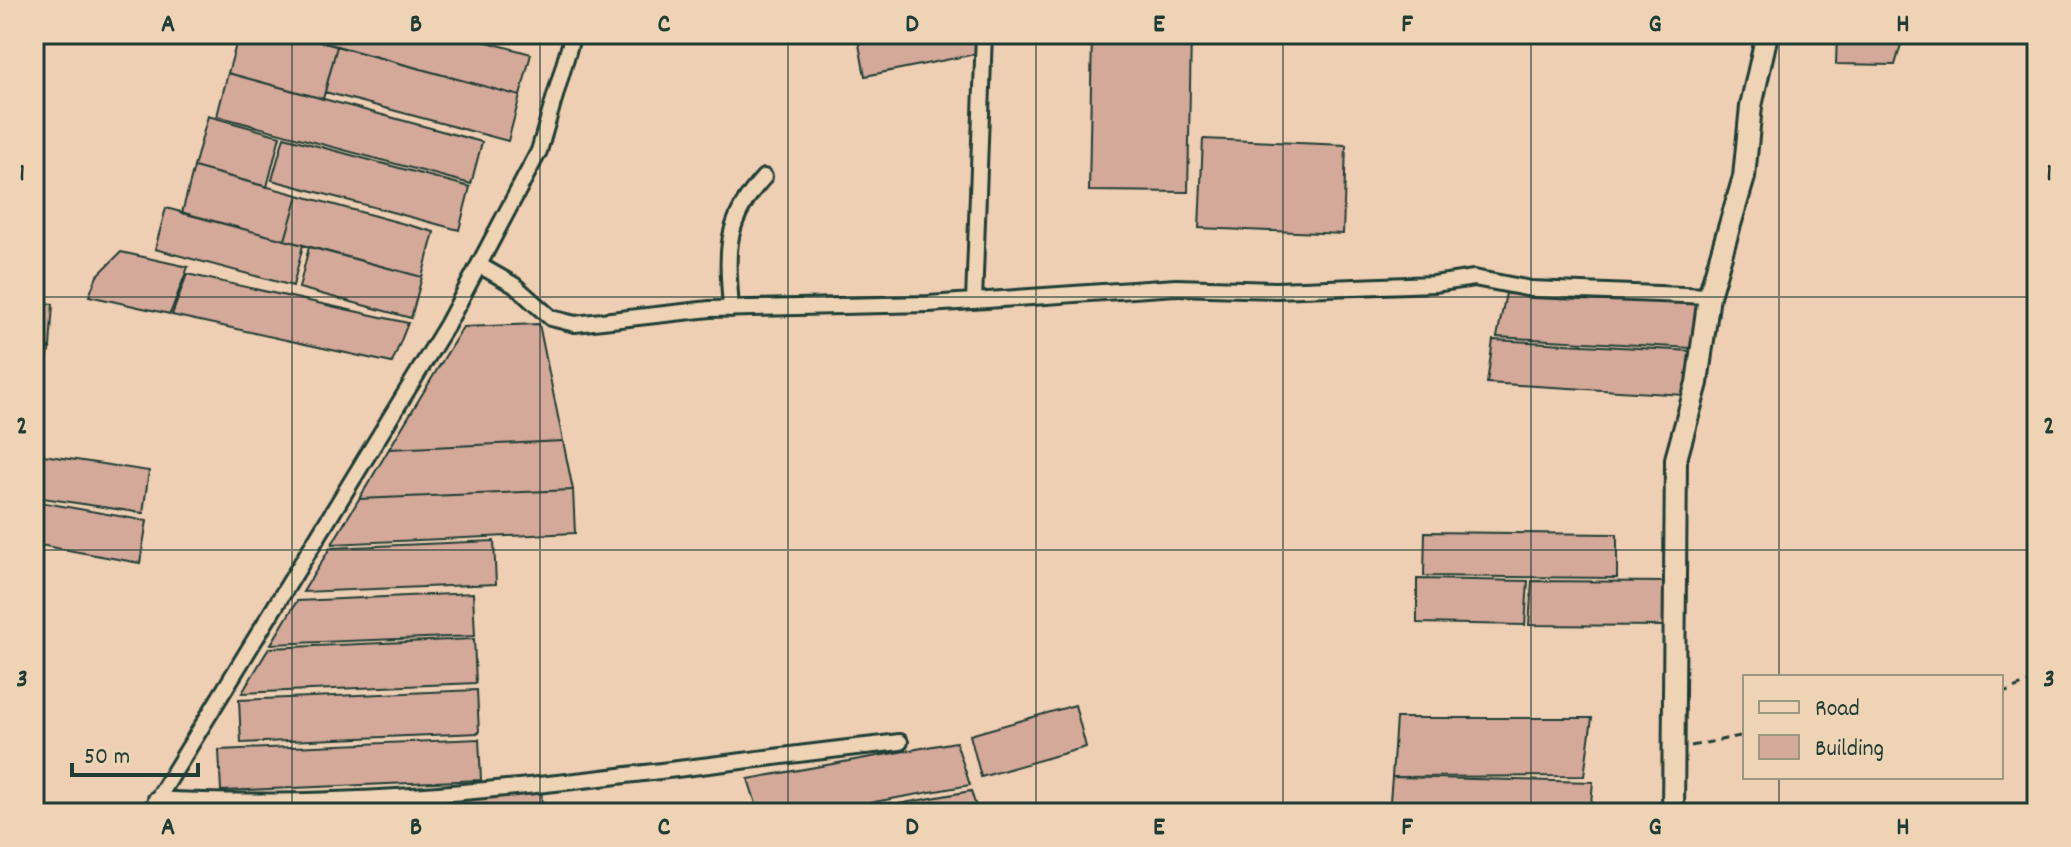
<svg xmlns="http://www.w3.org/2000/svg" width="2071" height="847" font-family="Dekko,sans-serif">
<rect width="100%" height="100%" fill="#efcfb3"/>
<filter id="ink" filterUnits="userSpaceOnUse"><feTurbulence type="fractalNoise" baseFrequency=".0125" numOctaves="2"/><feDisplacementMap in="SourceGraphic" scale="16" xChannelSelector="R" yChannelSelector="G"/><feConvolveMatrix kernelMatrix="1 2 1 2 8 2 1 2 1" color-interpolation-filters="sRGB"/></filter>
<g filter="url(#ink)">
<path fill="#d5a999" stroke="#1f3d34" stroke-width="2" d="M239,34H291L337,46L323,99L228,73Z
M291,34H458L531,54L520,96Z
M857,34H977L976,54L865,76Z
M1092,34H1191L1188,192L1089,191Z
M1837,34H1904L1895,65L1836,64Z
M337,46L520,96L508,141L325,92Z
M228,73L482,142L471,184L217,116Z
M208,116L280,136L267,187L194,167Z
M284,137L470,187L459,230L272,180Z
M1203,139L1346,145L1343,234L1199,228Z
M194,167L298,195L285,240L182,213Z
M298,195L434,232L422,277L285,240Z
M166,208L303,245L293,286L155,249Z
M309,247L422,277L411,318L299,288Z
M121,252L188,267L170,314L89,296L97,276Z
M187,274L408,323L392,363L172,315Z
M1506,293L1699,304L1692,348L1497,337Z
M34,302L53,304L50,347L34,346Z
M539,324L563,441L389,449L463,327Z
M1493,340L1692,351L1685,395L1487,383Z
M34,348L50,349L34,397Z
M563,441L573,490L359,499L389,449Z
M43,455L149,471L143,513L36,497Z
M573,490L575,533L332,544L359,499Z
M34,501L147,521L140,563L34,544Z
M1425,532L1617,534V578L1424,576Z
M494,541L496,584L303,592L330,548Z
M1417,579L1528,581L1525,625L1417,623Z
M1532,581L1666,582L1663,626L1529,625Z
M473,593L475,636L271,644L297,601Z
M474,639L476,683L242,693L269,648Z
M477,690L479,733L241,743L239,700Z
M1075,705L1086,747L981,777L970,735Z
M1396,718H1592L1584,776L1392,777Z
M479,739L481,780L221,791L219,750Z
M956,742L970,785L812,813H759L748,779Z
M1392,777L1593,782L1590,813H1389Z
M542,787L541,813H411V806Z
M971,791L978,813H848Z"/>
<g fill="none" stroke-linecap="round" stroke-linejoin="round">
<defs>
<path id="street" d="M479,265L514,285L551,318L575,324L710,309L929,304L1176,287L1276,290L1434,284L1474,278L1531,289L1709,296
M974,301L984,34
M731,309C727,252 723,222 764,177
M156,799C400,813 657,769 900,742
M149,813L447,325L539,151L573,34"/>
<path id="secondary" d="M1673,813L1676,459L1697,383L1709,296L1744,177L1751,106L1767,34"/>
</defs>
<use href="#street" stroke="#1f3d34" stroke-width="20"/>
<use href="#secondary" stroke="#1f3d34" stroke-width="26"/>
<path stroke="#1f3d34" stroke-width="3" stroke-dasharray="8 6" stroke-linecap="butt" d="M2001,694L2028,683L2035,669L2037,648
M1691,746L1745,735"/>
<use href="#street" stroke="#eed4b5" stroke-width="14"/>
<use href="#secondary" stroke="#eed4b5" stroke-width="20"/>
</g>
</g>
<path fill="none" stroke="#1f3d34" stroke-width="2" stroke-opacity="0.55" d="M292,34V813M540,34V813M788,34V813M1036,34V813M1283,34V813M1531,34V813M1779,34V677M34,297H2037M34,550H2037M1779,777V813"/>
<rect width="2071" height="847" fill="none" stroke="#eed4b5" stroke-width="88"/>
<rect x="1743" y="675" width="260" height="104" fill="#eed4b5" stroke="#9b9881" stroke-width="2"/>
<rect x="1759" y="701" width="40" height="12" fill="#eed4b5" stroke="#9b9881" stroke-width="2"/>
<text x="1815" y="715" font-size="24" fill="#1f3d34">Road</text>
<rect x="1759" y="735" width="40" height="24" fill="#d5a999" stroke="#9b9881" stroke-width="2"/>
<text x="1815" y="755" font-size="24" fill="#1f3d34">Building</text>
<path d="M72 763v12h126v-12" fill="none" stroke="#1f3d34" stroke-width="4"/>
<text x="84" y="763" font-size="24" fill="#1f3d34" stroke="#eed4b5" stroke-width="6" paint-order="stroke">50 m</text>
<rect x="44" y="44" width="1983" height="759" fill="none" stroke="#1f3d34" stroke-width="3"/>
<g font-size="26" text-anchor="middle" font-weight="bold" fill="#1f3d34">
<text x="168" y="31">A</text>
<text x="416" y="31">B</text>
<text x="664" y="31">C</text>
<text x="912" y="31">D</text>
<text x="1159" y="31">E</text>
<text x="1407" y="31">F</text>
<text x="1655" y="31">G</text>
<text x="1903" y="31">H</text>
<text x="22" y="180">1</text>
<text x="2049" y="180">1</text>
<text x="22" y="433">2</text>
<text x="2049" y="433">2</text>
<text x="22" y="686">3</text>
<text x="2049" y="686">3</text>
<text x="168" y="834">A</text>
<text x="416" y="834">B</text>
<text x="664" y="834">C</text>
<text x="912" y="834">D</text>
<text x="1159" y="834">E</text>
<text x="1407" y="834">F</text>
<text x="1655" y="834">G</text>
<text x="1903" y="834">H</text>
</g>
</svg>
